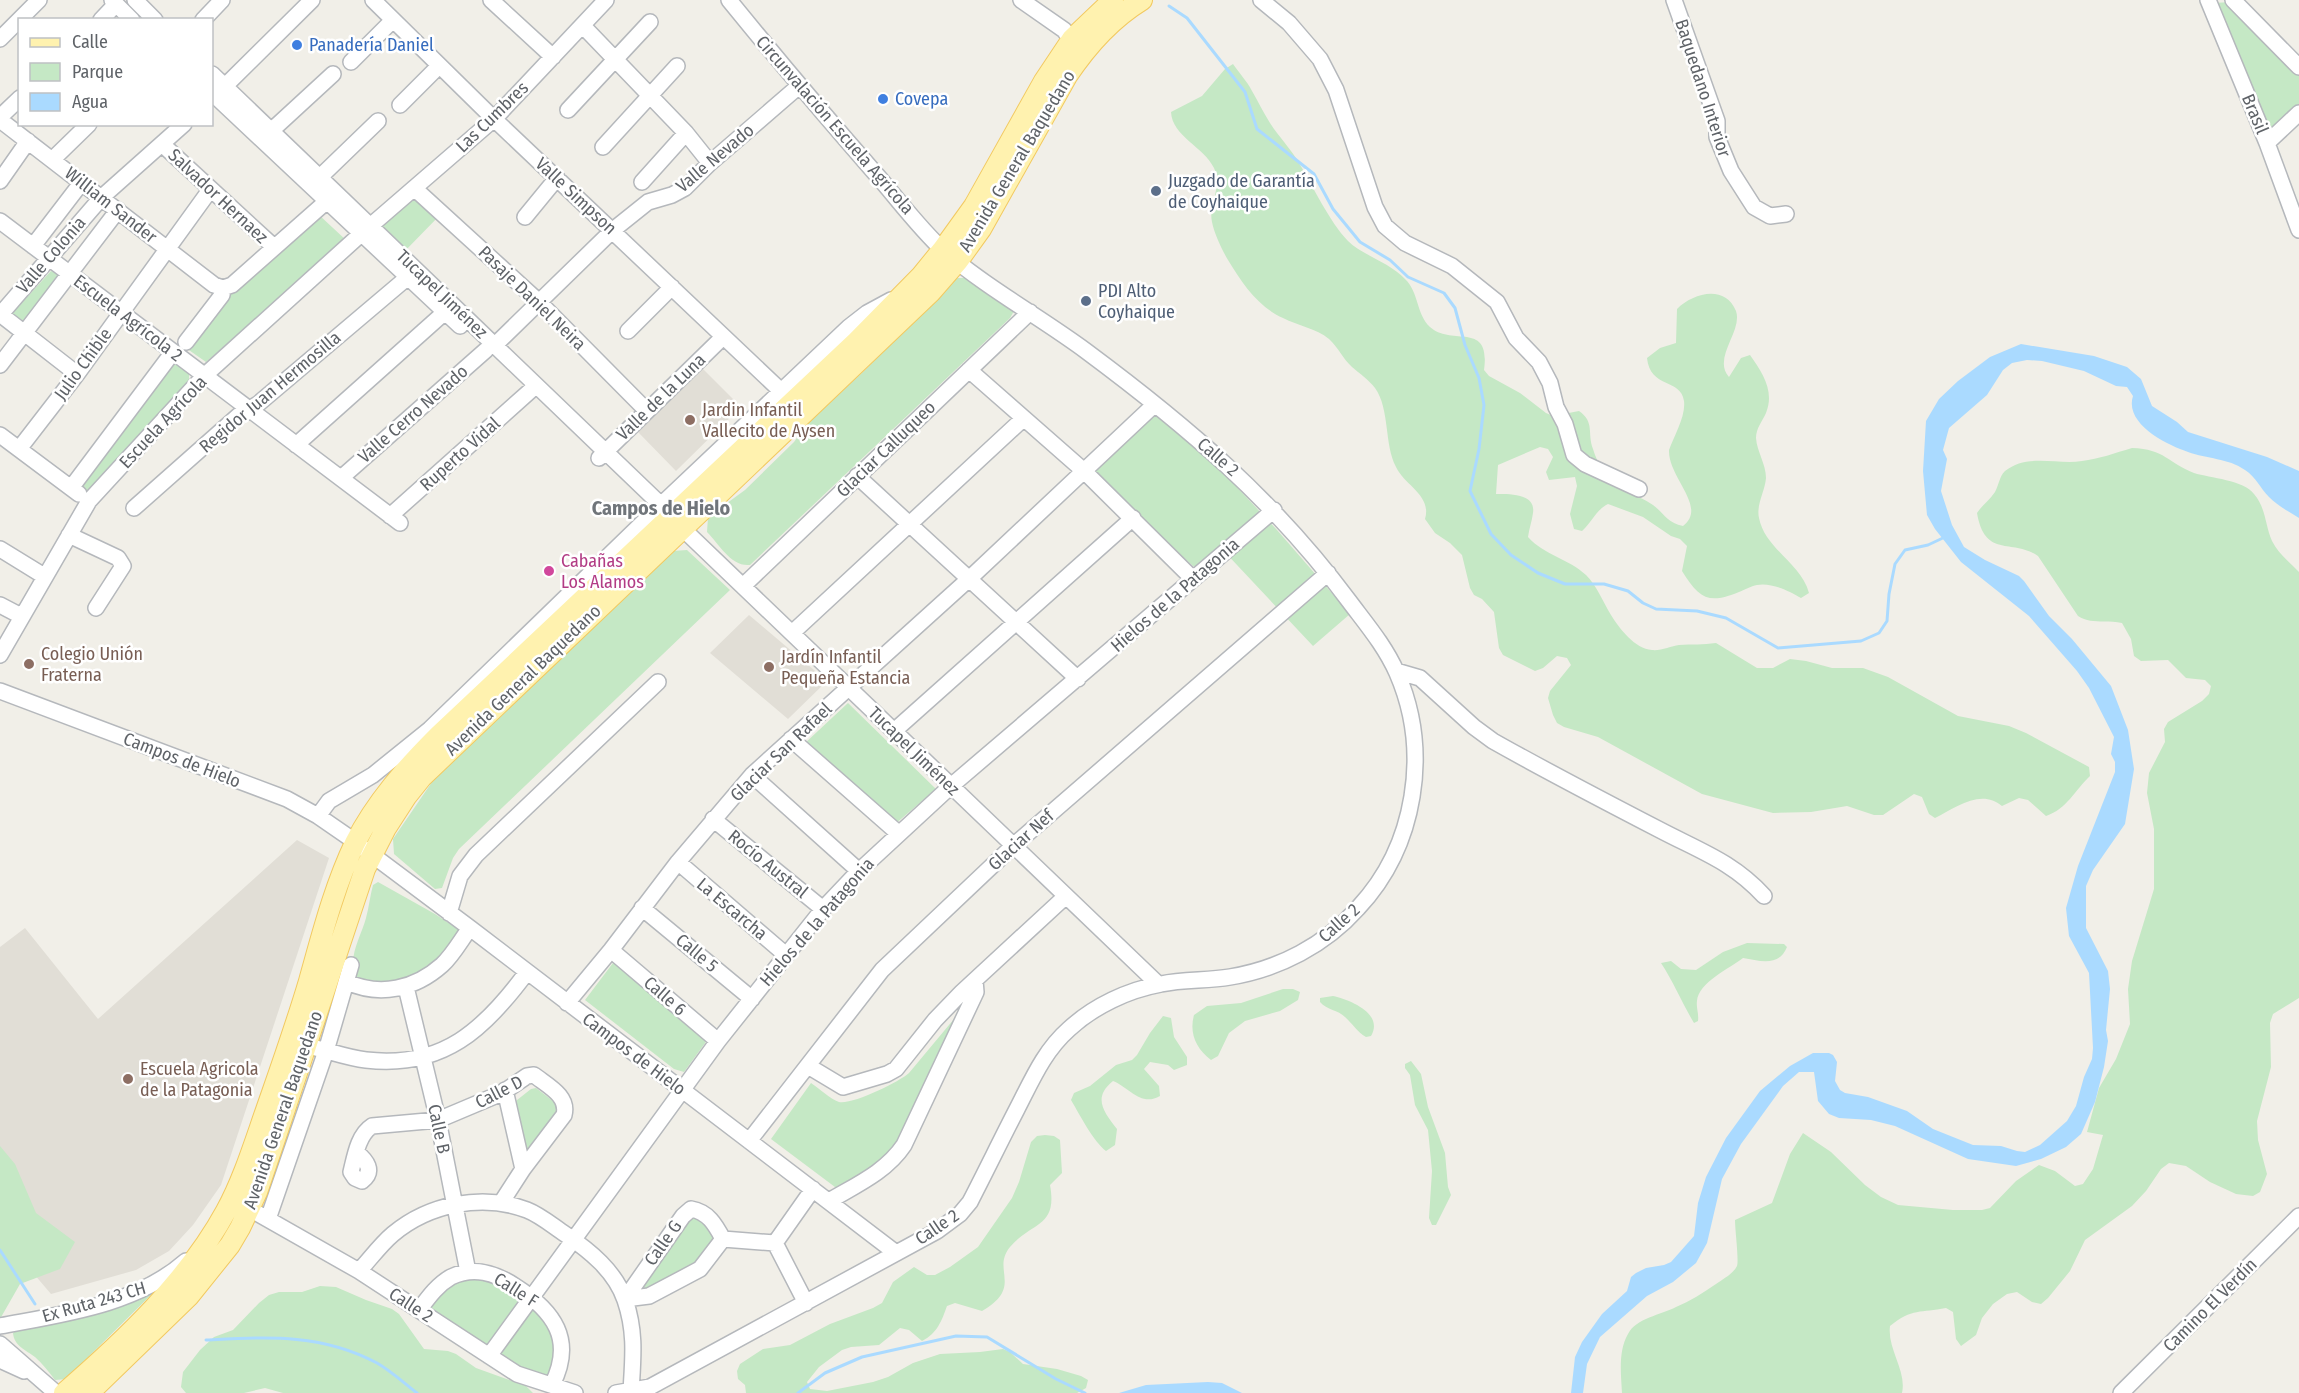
<svg xmlns="http://www.w3.org/2000/svg" width="2299" height="1393" font-family="'Fira Sans Condensed',sans-serif">
<rect width="100%" height="100%" fill="#f1efe8"/>
<path fill="#e1ded6" d="M703,369L741,407L676,471L638,432Z
M749,615L827,681L788,719L710,653Z
M297,840L329,858L221,1185L193,1225L169,1251L136,1270L51,1294L0,1234V947L25,928L98,1019Z"/>
<path fill="#c5e8c5" d="M2233,2L2299,72V104L2264,136L2212,3Z
M1233,64C1239,73 1247,81 1252,91C1258,101 1263,112 1270,123C1279,137 1291,149 1299,163C1314,188 1329,221 1348,241C1362,255 1389,262 1405,279C1419,292 1416,314 1430,327C1452,347 1491,320 1484,370L1489,376L1520,393L1546,413L1553,416L1579,411C1595,422 1587,433 1593,449C1595,456 1599,464 1602,471C1613,489 1637,494 1653,505C1664,513 1667,523 1683,526C1708,507 1668,478 1669,450C1674,436 1686,416 1684,401C1681,378 1650,389 1647,358L1660,348L1676,343L1677,309C1693,293 1725,284 1736,311C1743,331 1712,358 1729,377L1741,358L1750,355C1762,372 1775,391 1766,413C1762,422 1756,428 1756,438C1757,452 1766,464 1766,478C1765,491 1756,505 1759,518C1765,549 1801,563 1809,593L1801,598C1790,591 1770,582 1757,585C1751,586 1744,590 1739,592C1708,605 1699,598 1682,571L1687,546L1680,539L1671,536L1643,517L1608,504C1596,510 1592,522 1582,531L1574,529L1570,514L1577,486L1575,477L1549,480L1546,472L1553,457L1548,449L1540,447L1498,465L1496,494C1509,494 1536,493 1533,513C1532,521 1529,529 1528,537C1544,555 1569,559 1586,575C1597,586 1603,602 1611,615C1619,628 1635,649 1652,650C1661,651 1671,646 1679,645C1692,644 1703,645 1716,643L1757,668H1773L1790,659L1806,661L1832,668H1863L1888,677L1958,716L2009,726L2026,733L2089,767L2090,776C2075,790 2067,809 2046,816L2028,800L2019,798L2002,806C1981,788 1955,808 1935,818L1929,814L1922,797L1914,794L1883,815H1874L1847,806L1811,812L1773,813L1702,794L1598,737L1564,727L1557,723L1553,715L1548,698L1550,691L1571,665L1567,658L1557,656L1543,668L1535,671L1503,655L1499,648L1494,612L1482,599L1474,595L1470,588L1462,555L1450,543L1435,533L1425,519C1432,495 1405,486 1396,467C1384,444 1390,409 1375,388C1368,379 1360,374 1352,367C1343,359 1338,347 1329,339C1316,328 1298,326 1283,318C1258,307 1242,283 1228,260C1222,250 1214,233 1212,222C1208,204 1223,187 1214,168C1204,147 1172,136 1171,112L1202,96L1225,69Z
M414,191L441,214L403,253L376,227Z
M318,214L347,241L206,362L186,348L217,306Z
M51,271L60,275L25,329L8,318Z
M957,278H969L1014,311L1010,318L750,565C731,567 719,544 707,532L708,517L745,490L794,442L807,424L865,370Z
M174,362L189,374V382L89,492L81,489L83,478Z
M1155,415L1204,452L1277,530L1350,614L1313,646L1222,549L1201,567L1193,566L1092,474Z
M2132,448C2165,449 2168,463 2194,473C2210,478 2244,480 2254,494C2266,508 2265,525 2272,541C2278,553 2289,562 2299,572V998L2273,1014L2270,1023L2271,1067L2257,1121L2258,1140L2267,1174L2260,1192L2253,1196L2236,1194L2210,1182L2186,1166L2169,1163L2161,1169L2146,1191L2132,1206L2085,1240L2070,1271L2048,1298L2041,1304L2032,1302L2017,1292L2007,1294L1993,1304L1982,1318L1976,1335L1961,1346L1956,1339L1953,1312L1946,1308C1921,1313 1912,1308 1890,1326C1887,1349 1907,1371 1902,1393H1622C1621,1374 1618,1351 1628,1334C1636,1318 1661,1315 1676,1307C1690,1301 1703,1293 1716,1284C1723,1279 1733,1274 1737,1266C1739,1261 1735,1230 1735,1220L1772,1203L1790,1154L1803,1133L1831,1152L1865,1185L1881,1197L1898,1205L1953,1210H1982L1990,1208L2016,1181L2039,1165L2055,1171L2075,1186L2083,1184L2093,1169L2103,1135L2087,1132L2099,1088L2116,1059L2130,1024L2128,989L2132,961L2154,889V829L2147,793L2149,773L2165,742L2164,729L2168,722L2202,701L2209,694L2211,686L2205,680L2186,678L2168,660L2141,661L2134,656L2131,639L2122,623C2107,619 2091,625 2078,616L2038,556C2012,538 1985,559 1977,513C1982,505 1990,500 1995,492C1999,485 1999,477 2005,471C2027,453 2057,465 2082,461C2099,459 2115,453 2132,448Z
M687,550L730,590L459,849L453,858L442,888L435,889L394,854L393,839L432,782L673,551Z
M848,703L936,789L894,825L804,744Z
M378,882L435,914L462,932C452,944 442,958 430,969C412,984 378,984 356,977C347,957 361,937 366,918C369,907 370,896 373,885Z
M1747,943L1784,944L1787,947C1779,967 1760,961 1743,958C1730,968 1698,983 1697,1001C1696,1008 1699,1013 1698,1021L1694,1023C1682,1003 1674,983 1661,963L1671,961L1681,969L1696,970L1723,952Z
M616,959L708,1039L684,1072L674,1069L585,1000Z
M1283,989H1293L1300,992L1298,1000L1280,1011L1245,1021L1229,1033L1218,1056L1211,1060C1196,1049 1189,1033 1194,1015L1207,1006L1241,1003Z
M1333,996C1351,1000 1384,1014 1371,1036L1366,1037C1357,1032 1353,1024 1345,1017C1338,1010 1327,1010 1320,1002V998Z
M965,1009L898,1152L839,1190L771,1139L811,1083C819,1088 830,1099 839,1102C852,1105 899,1082 909,1073L954,1019Z
M1163,1016L1171,1018L1174,1037L1187,1057V1065L1174,1070L1168,1065L1150,1062L1144,1069L1159,1086L1160,1096C1141,1107 1130,1088 1113,1081C1092,1098 1104,1112 1117,1129L1115,1145L1106,1151C1093,1141 1080,1115 1071,1100L1074,1093L1090,1086L1116,1065L1132,1060L1137,1055L1150,1033Z
M1411,1061L1421,1074L1428,1107L1445,1153L1448,1187L1451,1195L1436,1225H1432L1429,1218L1432,1171L1428,1130L1415,1105L1410,1075L1405,1068V1064Z
M536,1088L562,1108L528,1161L512,1104L531,1089Z
M1045,1135L1054,1136L1060,1140L1062,1173L1050,1185C1058,1228 1031,1222 1010,1247C991,1270 1024,1287 982,1311L955,1303L947,1306C942,1320 937,1334 922,1341L909,1330L900,1328L879,1345L851,1347L842,1350L819,1367L807,1382L810,1389L827,1391L873,1382L888,1377L913,1363L940,1354L980,1352L1003,1349L1010,1352L1023,1364L1057,1369L1081,1376L1088,1380L1086,1388L1077,1393H746L745,1385L738,1379L737,1371L740,1364L763,1349L790,1345L830,1324L873,1308L882,1303L893,1282L914,1267L927,1275H935L950,1267L978,1247L1012,1198L1019,1182L1031,1142L1037,1136Z
M0,1146L15,1164L36,1213L75,1242L60,1269L20,1284L0,1319Z
M701,1213L720,1239L697,1267L648,1293L629,1296L684,1218Z
M477,1274L528,1298L488,1353L422,1309L453,1281Z
M320,1286L336,1287L366,1300L392,1309L399,1314L424,1349L448,1351L456,1354L476,1368L526,1386L533,1393H283L265,1388L244,1393H186L181,1387L183,1372L200,1350L214,1337L233,1330L259,1303L269,1295L279,1292H302Z
M159,1287L66,1379L55,1380C49,1372 43,1364 35,1357C26,1350 14,1346 13,1333L18,1329Z
M532,1300L557,1336L551,1381L493,1355Z"/>
<path fill="#aadaff" d="M2021,344L2094,356L2127,367L2141,379L2152,406L2177,422L2188,432L2267,457L2299,471V518C2289,512 2277,505 2269,497C2260,488 2256,477 2245,470C2228,458 2207,459 2188,452C2167,445 2124,424 2133,396L2127,387L2116,386L2084,371L2042,361L2027,360L2012,363L2003,370L1987,395L1949,428L1943,450L1947,459L1941,491L1952,525L1964,547L1985,560L2019,576L2024,581L2049,616L2072,639L2111,686L2128,730L2134,769L2125,824L2093,870L2086,886V928L2108,971L2110,989L2106,1030L2108,1041L2104,1067L2095,1102L2081,1134L2066,1147L2041,1159L2016,1166L1968,1159L1895,1126L1871,1120L1839,1118L1829,1114L1818,1101L1814,1072H1799L1783,1086L1741,1144L1722,1179L1707,1243L1696,1263L1673,1282L1647,1296L1600,1337L1587,1364L1583,1393H1571L1575,1357L1582,1342L1602,1314L1627,1291L1631,1277L1636,1273L1646,1268L1664,1265L1671,1262L1694,1236L1698,1203L1706,1177L1726,1138L1760,1091L1790,1066L1813,1053H1829L1833,1055L1837,1062L1835,1081L1840,1090L1845,1093L1868,1097L1907,1111L1933,1129L1973,1145L2001,1146L2017,1151L2025,1152L2040,1145L2067,1121L2076,1106L2084,1077L2092,1059L2093,1048L2089,973L2069,936L2066,908L2078,866L2115,772V762L2111,754L2114,737L2089,688L2077,671L2029,616L1961,562L1935,529L1927,515L1923,471L1926,421L1939,399L1958,381L1990,357Z
M1208,1382L1222,1383L1242,1393H1119L1146,1385Z"/>
<g fill="none" stroke-linecap="round" stroke-linejoin="round">
<path stroke="#aadaff" stroke-width="3" d="M1169,6L1187,18L1245,92L1257,129L1314,174L1333,209L1360,242L1390,260L1408,277L1444,293L1455,308L1465,345L1479,378L1484,405L1479,449L1470,491L1491,534L1511,555L1538,573L1565,584H1604L1628,591L1643,603L1656,609L1697,611L1726,618L1778,648L1861,641L1879,633L1887,621L1889,594L1895,564L1905,550L1928,545L1945,537
M0,1250L35,1304
M206,1340C267,1337 321,1333 377,1363C391,1371 404,1383 417,1393
M798,1393L825,1373L862,1357L956,1336L987,1337L1056,1379L1085,1393"/>
<defs>
<path id="minor" d="M112,0L132,20
M135,0L155,20
M373,0L494,119L781,391
M491,0L553,57
M1021,0L1064,30L1077,48
M1261,0L1289,23L1320,59L1336,90L1375,207L1385,226L1405,243L1452,266L1497,302L1516,338L1539,362L1550,383L1556,407L1565,424L1574,455L1585,464L1639,489
M1674,0L1717,121V137L1731,171L1754,207L1770,216L1786,214
M2208,0L2267,143L2299,230
M2233,0L2299,67
M101,20L116,4
M203,20L222,0
M583,26L686,133L710,163
M0,39L39,0
M351,62L393,20
M212,74L661,505L682,528L1158,984
M212,93L460,326
M218,93L312,0
M400,105L439,66
M568,110L650,22
M0,117L20,98
M0,120L214,285L223,288
M271,131L333,74
M2267,143L2299,113
M163,145L274,247
M603,147L677,66
M52,160L89,124
M320,177L378,121
M0,181L28,141
M642,182L686,133
M414,188L539,302L647,411
M525,217L557,178
M0,221L400,523
M33,246L82,182
M223,288L232,285L327,201
M0,314L77,374
M0,315L102,197L184,124
M628,331L672,287
M186,342L222,295L223,288
M495,345L613,230L648,202L672,195L685,188L710,163L799,86
M0,365L118,210
M969,370L1084,471L1193,579
M0,435L79,494
M296,445L445,312
M19,449L77,374L210,190
M599,458L723,337
M857,476L1078,679
M341,478L486,350
M71,488L173,352
M134,508L238,416L258,404L408,277
M390,516L530,391
M69,535L118,558L123,566L96,608
M0,549L44,576
M743,586L1030,312
M0,605L21,616
M792,633L1024,418
M0,655L89,501L204,376L361,234L494,119L606,0
M1396,671L1420,678L1474,727L1493,741C1548,772 1604,801 1660,830C1700,851 1733,862 1764,896
M0,691L287,799L318,816L347,836L470,928L896,1253
M894,731L1133,518
M791,739L898,833
M752,775L859,871
M318,816L329,801L373,775L430,729L661,505L849,327L867,313L891,300
M713,819L823,909
M678,862L786,955
M642,908L752,999
M449,913L460,876L476,855L658,682
M611,950L718,1041
M347,982C380,997 415,989 442,965C453,955 461,940 470,928
M406,987L438,1120L468,1272
M567,1003L611,950L678,862L752,775L969,579L1154,405
M316,1048C332,1052 349,1058 366,1060C443,1069 485,1029 527,972
M808,1066L843,1087L887,1074L896,1069L935,1020L962,992L1066,896
M505,1090L523,1169
M749,1141L882,970L1013,846L1328,573
M357,1153C366,1160 375,1171 362,1181L355,1178L351,1172C355,1156 358,1135 372,1126L438,1120L502,1093L527,1076L534,1075C548,1086 569,1096 564,1115L523,1169L501,1203
M829,1201C856,1185 886,1172 904,1145L976,992L975,980
M250,1209L359,1271L517,1374L575,1393
M691,1209C708,1212 715,1224 723,1239L700,1269L649,1296L625,1299L683,1216Z
M268,1219L326,1051L351,965
M723,1239L775,1243
M359,1271C370,1259 381,1244 393,1234C429,1204 482,1193 527,1210C540,1215 553,1226 565,1234C590,1251 615,1271 625,1300C636,1332 633,1358 631,1391
M806,1303L775,1243L813,1189
M419,1310C428,1298 437,1285 451,1277C474,1266 495,1273 515,1286C554,1311 575,1340 552,1385
M0,1326C63,1314 136,1305 186,1261
M0,1344L56,1393
M489,1356L718,1041L823,909L859,871L951,786L1274,510
M0,1360L24,1371
M616,1393L650,1387L937,1231L960,1214L970,1202C986,1171 1001,1140 1017,1109C1032,1080 1044,1051 1069,1029C1094,1006 1128,990 1161,984C1184,979 1207,981 1230,977C1279,969 1325,945 1358,908C1416,846 1431,751 1397,673C1385,646 1367,625 1349,601C1274,500 1187,426 1086,351C1040,317 987,288 944,251C919,228 897,198 875,173C825,116 777,59 729,0
M2121,1393L2299,1216"/>
<path id="major" d="M64,1393C123,1342 188,1281 226,1211C243,1180 254,1144 266,1110C281,1067 296,1025 309,981C322,935 334,887 355,843C376,802 406,768 438,736L856,342L921,276L943,249L974,206L1044,81L1072,39L1113,0
M89,1393L189,1296L230,1245L240,1228L257,1192L279,1127L365,869L386,828L406,797L422,777L931,292L958,261L981,229L1067,76C1087,46 1111,19 1142,0"/>
</defs>
<use href="#minor" stroke="#b5b8bc" stroke-width="18"/>
<use href="#major" stroke="#f2c960" stroke-width="22"/>
<use href="#minor" stroke="#fff" stroke-width="15"/>
<use href="#major" stroke="#fff2af" stroke-width="20"/>
</g>
<g fill="#3f7fe0" stroke="#fff" stroke-width="2">
<circle cx="297" cy="45" r="6"/>
<circle cx="883" cy="99" r="6"/>
</g>
<g fill="#5c6f8a" stroke="#fff" stroke-width="2">
<circle cx="1156" cy="191" r="6"/>
<circle cx="1086" cy="301" r="6"/>
</g>
<g fill="#8d6e63" stroke="#fff" stroke-width="2">
<circle cx="690" cy="420" r="6"/>
<circle cx="29" cy="664" r="6"/>
<circle cx="769" cy="667" r="6"/>
<circle cx="128" cy="1079" r="6"/>
</g>
<circle fill="#d1479c" stroke="#fff" stroke-width="2" cx="549" cy="571" r="6"/>
<g text-anchor="middle" dominant-baseline="central" stroke-width="5" stroke-linejoin="round" paint-order="stroke">
<g font-size="18" fill="#366cbe" stroke="#fff" text-anchor="start">
<text x="309" y="45">Panadería Daniel</text>
<text x="895" y="99">Covepa</text>
</g>
<g font-size="18" fill="#5f6368" stroke="#fff">
<text transform="translate(1703 88) rotate(72)">Baquedano Interior</text>
<text transform="translate(2255 114) rotate(67)">Brasil</text>
<text transform="translate(492 117) rotate(-44)">Las Cumbres</text>
<text transform="translate(835 125) rotate(49)">Circunvalación Escuela Agrícola</text>
<text transform="translate(715 158) rotate(-40)">Valle Nevado</text>
<text transform="translate(1017 161) rotate(-59)">Avenida General Baquedano</text>
<text transform="translate(218 196) rotate(43)">Salvador Hernaez</text>
<text transform="translate(576 196) rotate(43)">Valle Simpson</text>
<text transform="translate(111 205) rotate(38)">William Sander</text>
<text transform="translate(51 255) rotate(-49)">Valle Colonia</text>
<text transform="translate(442 294) rotate(44)">Tucapel Jiménez</text>
<text transform="translate(532 298) rotate(44)">Pasaje Daniel Neira</text>
<text transform="translate(128 318) rotate(37)">Escuela Agrícola 2</text>
<text transform="translate(83 364) rotate(-54)">Julio Chible</text>
<text transform="translate(270 392) rotate(-40)">Regidor Juan Hermosilla</text>
<text transform="translate(661 397) rotate(-44)">Valle de la Luna</text>
<text transform="translate(413 414) rotate(-41)">Valle Cerro Nevado</text>
<text transform="translate(163 422) rotate(-47)">Escuela Agrícola</text>
<text transform="translate(886 449) rotate(-44)">Glaciar Calluqueo</text>
<text transform="translate(460 454) rotate(-42)">Ruperto Vidal</text>
<text transform="translate(1218 457) rotate(41)">Calle 2</text>
<text transform="translate(1175 595) rotate(-41)">Hielos de la Patagonia</text>
<text transform="translate(523 680) rotate(-44)">Avenida General Baquedano</text>
<text transform="translate(914 751) rotate(44)">Tucapel Jiménez</text>
<text transform="translate(781 752) rotate(-44)">Glaciar San Rafael</text>
<text transform="translate(182 760) rotate(21)">Campos de Hielo</text>
<text transform="translate(1021 840) rotate(-42)">Glaciar Nef</text>
<text transform="translate(768 864) rotate(39)">Rocío Austral</text>
<text transform="translate(732 909) rotate(40)">La Escarcha</text>
<text transform="translate(817 922) rotate(-49)">Hielos de la Patagonia</text>
<text transform="translate(1339 923) rotate(-42)">Calle 2</text>
<text transform="translate(697 953) rotate(40)">Calle 5</text>
<text transform="translate(665 996) rotate(41)">Calle 6</text>
<text transform="translate(634 1054) rotate(37)">Campos de Hielo</text>
<text transform="translate(499 1092) rotate(-27)">Calle D</text>
<text transform="translate(283 1110) rotate(-71)">Avenida General Baquedano</text>
<text transform="translate(439 1129) rotate(78)">Calle B</text>
<text transform="translate(937 1227) rotate(-34)">Calle 2</text>
<text transform="translate(663 1243) rotate(-55)">Calle G</text>
<text transform="translate(516 1290) rotate(32)">Calle F</text>
<text transform="translate(94 1302) rotate(-16)">Ex Ruta 243 CH</text>
<text transform="translate(411 1305) rotate(33)">Calle 2</text>
<text transform="translate(2210 1305) rotate(-45)">Camino El Verdín</text>
</g>
<g font-size="18" fill="#4e5e75" stroke="#fff" text-anchor="start">
<text x="1168" y="181">Juzgado de Garantía<tspan x="1168" dy="21">de Coyhaique</tspan></text>
<text x="1098" y="291">PDI Alto<tspan x="1098" dy="21">Coyhaique</tspan></text>
</g>
<g font-size="18" fill="#785e54" stroke="#fff" text-anchor="start">
<text x="702" y="410">Jardin Infantil<tspan x="702" dy="21">Vallecito de Aysen</tspan></text>
<text x="41" y="654">Colegio Unión<tspan x="41" dy="21">Fraterna</tspan></text>
<text x="781" y="657">Jardín Infantil<tspan x="781" dy="21">Pequeña Estancia</tspan></text>
<text x="140" y="1069">Escuela Agricola<tspan x="140" dy="21">de la Patagonia</tspan></text>
</g>
<g font-size="18" fill="#b23c85" stroke="#fff" text-anchor="start">
<text x="561" y="561">Cabañas<tspan x="561" dy="21">Los Alamos</tspan></text>
</g>
<g font-size="20" font-weight="bold" fill="#70757a" stroke="#fff">
<text x="661" y="508">Campos de Hielo</text>
</g>
</g>
<rect x="18" y="18" width="195" height="108" fill="#ffffff" stroke="#bfc1c3" stroke-width="1.5"/>
<rect x="30" y="38" width="30" height="9" fill="#fff2af" stroke="#bfc1c3" stroke-width="1.5"/>
<text x="72" y="48" font-size="18" fill="#5f6368">Calle</text>
<rect x="30" y="63" width="30" height="18" fill="#c5e8c5" stroke="#bfc1c3" stroke-width="1.5"/>
<text x="72" y="78" font-size="18" fill="#5f6368">Parque</text>
<rect x="30" y="93" width="30" height="18" fill="#aadaff" stroke="#bfc1c3" stroke-width="1.5"/>
<text x="72" y="108" font-size="18" fill="#5f6368">Agua</text>
</svg>
